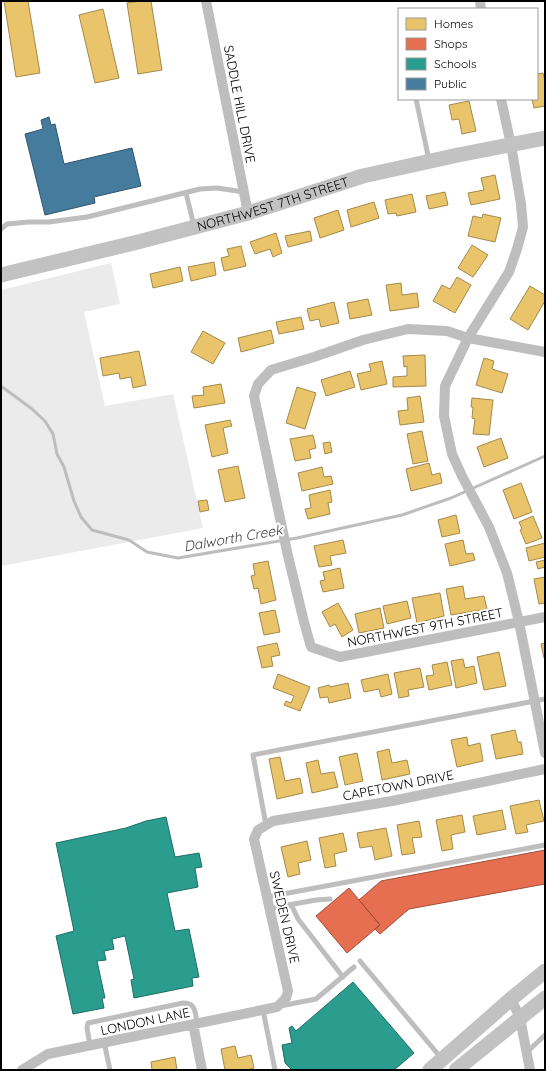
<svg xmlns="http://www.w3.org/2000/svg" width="546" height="1071" font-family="Quicksand,sans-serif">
<rect width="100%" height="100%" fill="#fff"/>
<path fill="#ebebeb" d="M111,263L120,304L84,312L105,406L173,394L203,528L1,566V290Z"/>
<path fill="#e9c46a" stroke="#a3894a" d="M4,1H28L40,73L16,77Z
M141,1H151L162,70L138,74L127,3Z
M103,9L119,78L95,83L79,15Z
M543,73L545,81V106L534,108L532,99H537V74Z
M469,101L476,131L462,134L459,119L452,120L449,105Z
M495,175L500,199L471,205L468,193L484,190L481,178Z
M445,192L448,205L429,209L426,196Z
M412,194L416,212L397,216L396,213L388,214L385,200Z
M374,202L379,218L351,227L347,210Z
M338,210L344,230L320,238L314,218Z
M483,214L501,218L495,242L468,236L473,216L482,218Z
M310,231L312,241L288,247L285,236Z
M276,233L282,253L273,257L270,249L255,254L250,242Z
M472,245L488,255L473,277L458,268Z
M241,246L246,266L224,271L221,258L229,256L227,249Z
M214,262L216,275L191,281L188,267Z
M180,267L183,281L153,288L150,274Z
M457,277L471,285L455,313L433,301L442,285L450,289Z
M401,283L402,295L417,293L419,307L390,311L386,285Z
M530,286L545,295V301L528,330L510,319Z
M368,299L372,315L350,319L347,303Z
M334,302L339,323L321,327L319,319L310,321L307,309Z
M301,317L304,329L279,334L276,322Z
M271,330L274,343L241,352L238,338Z
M203,331L225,343L213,364L191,352Z
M139,351L146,385L133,388L131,377L120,379L119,373L103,376L100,358Z
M425,355L426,386L393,387V377L407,376V366L404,367L403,356Z
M484,358L494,361L492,369L508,374L502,393L476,385Z
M382,361L387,384L361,390L357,374L371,371L369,364Z
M350,371L355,387L326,396L321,380Z
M221,384L225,403L194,408L192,396L204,395L203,387Z
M297,387L316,393L305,429L286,423Z
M420,396L424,422L400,425L398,411L408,410L407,398Z
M472,398L493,400L489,435L473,434L475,419L472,418L473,407H471Z
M230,420L232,426L223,428L228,453L212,457L205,425Z
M422,431L428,461L413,464L407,434Z
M313,435L316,448L309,450L311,458L295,461L290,439Z
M501,438L508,458L484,467L477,447Z
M330,442L332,452L325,454L323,443Z
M429,463L432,475L440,473L442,483L411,491L406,469Z
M238,466L245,498L225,502L218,470Z
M322,467L324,477L331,476L333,484L302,491L298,473Z
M521,483L532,512L514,519L503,490Z
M330,490L332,502L328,503L330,514L308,519L305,509L311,508L309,495Z
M207,500L209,510L200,512L198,501Z
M456,515L460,533L442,537L438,520Z
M533,516L542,538L526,544L520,530L522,529L519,522Z
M343,540L346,553L330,556L332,565L319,567L314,546Z
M463,540L466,554L473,553L475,560L450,566L445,544Z
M545,543V557L529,561L526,548Z
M545,560V567L538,569L536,562Z
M268,561L276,600L261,604L258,588L254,589L251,576L255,575L253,564Z
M340,568L344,588L323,592L320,581L325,580L323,572Z
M545,577V603L539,604L534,579Z
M463,586L465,599L484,596L487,609L451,615L446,589Z
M440,593L444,616L417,623L412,598Z
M407,601L411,618L387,624L383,606Z
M338,603L353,630L342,637L335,624L330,627L322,612Z
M380,608L384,628L359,633L355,614Z
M275,610L280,632L264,635L259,613Z
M277,643L280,655L271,657L273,666L262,668L257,647Z
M545,643V658H544L541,644Z
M499,652L506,686L484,690L477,657Z
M463,659L465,668L474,666L477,683L456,688L451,661Z
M447,662L452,685L429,690L426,676L434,675L432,665Z
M420,668L424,687L408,690L409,696L399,698L394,673Z
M278,674L310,687L300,711L284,705L286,701L291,703L294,696L273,688Z
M388,674L392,694L381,697L379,689L364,692L361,680Z
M348,683L351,698L329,703L328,697L320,698L318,688L329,685L330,687Z
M515,730L518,742H521L523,754L496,759L491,735Z
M467,737L468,746L480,743L483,761L457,767L451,740Z
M389,749L392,763L407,760L410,774L382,780L377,752Z
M357,753L363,781L345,785L339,757Z
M280,757L285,781L300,778L303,793L277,799L269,759Z
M318,760L321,774L334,772L338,787L312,793L306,763Z
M539,800L544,821L526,825L528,832L516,834L510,806Z
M502,810L506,829L477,835L473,816Z
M462,815L465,832L451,835L453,849L442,851L436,820Z
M419,821L422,837L412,838L415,853L402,855L397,825Z
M386,828L392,856L375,860L372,846L360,848L357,833Z
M343,833L347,851L334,854L336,866L325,868L319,838Z
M307,841L311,860L298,863L300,874L288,877L281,847Z
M235,1046L238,1058L251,1055L254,1068L247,1070H225L221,1049Z
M175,1057L177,1070H152L151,1062Z"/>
<path fill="#e76f51" stroke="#a24e39" d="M545,850V884L409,909L380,934L375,929L380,925L359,900L381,881Z
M349,888L380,925L347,953L316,916Z"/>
<path fill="#2a9d8f" stroke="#1d6e64" d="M166,817L175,857L199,853L202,867L195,868L198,887L167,893L175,931L189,929L199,977L192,978L193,986L134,998L131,980L134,979L125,936L112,939L114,949L104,951L106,960L97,961L105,998H102L104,1008L73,1014L56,936L74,931L56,843L126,828L146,821Z
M353,982L414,1053L394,1070H292L285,1063L282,1045L292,1043L289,1028L292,1026L296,1031Z"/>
<path fill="#457b9d" stroke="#30566e" d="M49,117L51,125L55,124L64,164L132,148L141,186L94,197L95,203L45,215L25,134L43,129L41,120Z"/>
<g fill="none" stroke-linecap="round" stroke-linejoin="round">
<path stroke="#bdbdbd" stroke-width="3" d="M1,386L32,409L45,421L53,434L57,454L64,467L74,501L81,517L92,530L129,540L147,552L178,558L297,538L402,515L451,498L545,456"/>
<path stroke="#bebebe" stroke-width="5" d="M416,99L429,160
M186,193L194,226
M1,229L7,224L29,222H49L87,217L200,189L217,188L244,192
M266,825L253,755L545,699
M267,897L545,845
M288,905L316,900L330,899
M269,909L287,905L292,906L298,919L343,977
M360,961L442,1059
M280,1006L316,999L354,967
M263,1010L275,1070
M104,1042L110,1070
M90,1045L87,1028L88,1023L183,1003C196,1003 195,1012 197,1023
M527,1052L545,1035"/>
<path stroke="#bebebe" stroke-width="10" d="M206,1L248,213
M480,1L481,9
M501,99L511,145L521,204L523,227L517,249L509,272L468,338L445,386L444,416L452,454L462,476L489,527L507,573L519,622L545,753
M545,352L468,338L447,331L408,329L363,340L314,357L271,370L258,384L254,396L288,556L304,622L311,647L340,657L545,617
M511,999L520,1018L530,1070
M193,1024L202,1070
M22,1070L48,1054L277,1007L286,998L288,991L254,839L258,830L273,821L392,801L545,769"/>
<g stroke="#c2c2c2" stroke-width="15">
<path id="s1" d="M1,275L138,242L248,213L363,176L458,155L545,138"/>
<path d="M430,1070L511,999L545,971"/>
<path d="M456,1070L545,998"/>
</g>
</g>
<g text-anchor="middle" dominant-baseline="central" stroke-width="4" stroke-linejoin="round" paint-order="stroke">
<g font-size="13" fill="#000" stroke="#fff">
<text transform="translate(240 104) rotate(79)">SADDLE HILL DRIVE</text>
<text stroke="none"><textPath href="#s1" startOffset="281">NORTHWEST 7TH STREET</textPath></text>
<text transform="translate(425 627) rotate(-11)">NORTHWEST 9TH STREET</text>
<text transform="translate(398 785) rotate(-11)">CAPETOWN DRIVE</text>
<text transform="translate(285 917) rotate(77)">SWEDEN DRIVE</text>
<text transform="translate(145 1021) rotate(-12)">LONDON LANE</text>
</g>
<g font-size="14" font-style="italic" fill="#424242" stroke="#fff">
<text transform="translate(233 538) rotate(-10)">Dalworth Creek</text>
</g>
</g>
<rect width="546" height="1071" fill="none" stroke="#000000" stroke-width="4"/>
<rect x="398" y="8" width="140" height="92" fill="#ffffff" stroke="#999999"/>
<rect x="406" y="18" width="20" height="12" fill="#e9c46a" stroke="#999999"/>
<text x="434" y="28" font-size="12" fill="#000000">Homes</text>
<rect x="406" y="38" width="20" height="12" fill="#e76f51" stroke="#999999"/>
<text x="434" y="48" font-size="12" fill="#000000">Shops</text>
<rect x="406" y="58" width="20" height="12" fill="#2a9d8f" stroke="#999999"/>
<text x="434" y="68" font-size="12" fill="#000000">Schools</text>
<rect x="406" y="78" width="20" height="12" fill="#457b9d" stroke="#999999"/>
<text x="434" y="88" font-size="12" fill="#000000">Public</text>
</svg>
